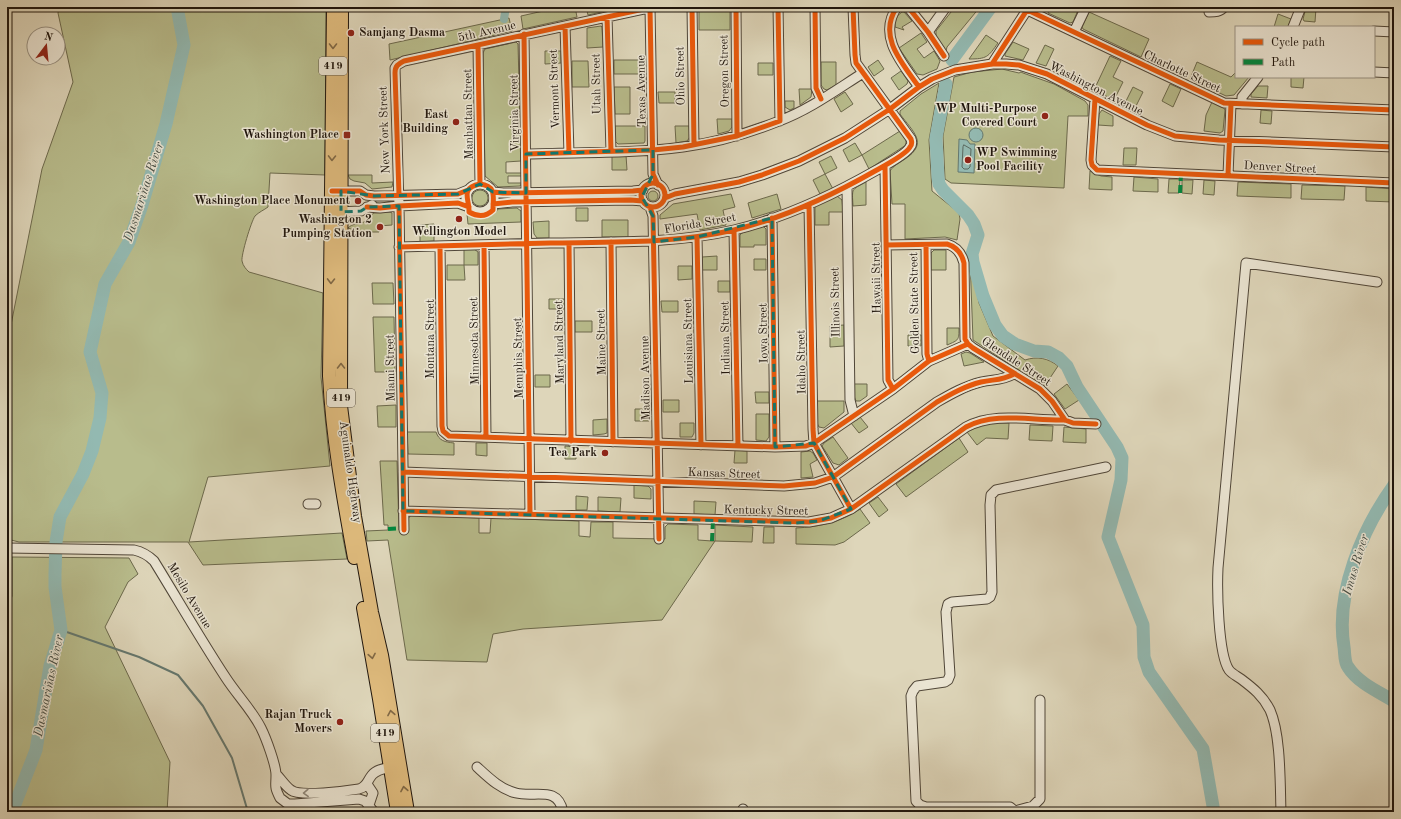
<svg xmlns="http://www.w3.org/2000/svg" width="1401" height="819" font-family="'Old Standard TT',serif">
<rect width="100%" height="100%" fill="#ded6ba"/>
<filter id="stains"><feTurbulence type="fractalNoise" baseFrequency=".005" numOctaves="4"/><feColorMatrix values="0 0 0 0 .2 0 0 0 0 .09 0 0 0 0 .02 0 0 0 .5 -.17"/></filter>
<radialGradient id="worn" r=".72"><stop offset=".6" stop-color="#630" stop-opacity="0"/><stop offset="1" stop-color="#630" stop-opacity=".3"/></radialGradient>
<path fill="#b8bc8c" stroke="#6c694c" d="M59,7H326L325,175L270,173L268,207C264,210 259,212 255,216C251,222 241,255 242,261C243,266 246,269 249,272L323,293L321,377L330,466L208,477L189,542L342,533L347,559L203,565L188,542H19L7,539V345L42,169L73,82L58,13Z
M561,7H575L577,17L523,29L521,16Z
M586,7H624L588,15Z
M699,7H730V30H699Z
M955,7H980L947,47L946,51L936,37V31Z
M1051,7H1078L1079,8L1073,22L1070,23L1048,13Z
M1306,8H1316L1315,22L1304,21L1303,19Z
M902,12H904L912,21L902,27L904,30L895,27C895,21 896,16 902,12Z
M1089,12L1149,39L1141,57L1083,29L1082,27Z
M1278,14L1291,19L1288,27H1274Z
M509,18L512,31L390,60L389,44Z
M601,26L602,27L603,47L587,48V28Z
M921,33L927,42L917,49L924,58L934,51L940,61L937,69L923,75L917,74L899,48Z
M986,35L998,43C988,57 987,59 969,59Z
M516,42L518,44L521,161L506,162V173H522V176H508V183H522L520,186L498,187L485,176L483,53L485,49Z
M1013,42L1029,49L1023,60L1005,56V54Z
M1045,45L1054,49L1046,66L1036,63Z
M545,51H561V63L545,64Z
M1110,56L1121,61L1113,77L1123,82L1114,100L1094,90Z
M614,60H643L644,74H614Z
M878,60L884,69L874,76L868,67Z
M572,61H588L589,87H572Z
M821,62H836V85L827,90L824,89L821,85Z
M1197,62L1231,77L1236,72V77H1249L1234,95L1226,96L1190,79Z
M758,63H773V75H758Z
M1002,69L1019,73L1021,72L1023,73L1054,84L1085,101L1088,105V116H1068L1064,188L951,183L945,179L943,136L954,77L972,72Z
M901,71L908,81L907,84L899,90L891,78Z
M1291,77H1304L1303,88L1291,87Z
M939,83L929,140L932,191L959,213L960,219L957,240L945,237L905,239V204H892L890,171C894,165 899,163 905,159C929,143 913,132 900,114V111L921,94Z
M1170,84L1181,89L1173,107L1162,101Z
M1258,86H1268L1267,98L1251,97V94Z
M614,87H630V114H615Z
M1133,87L1143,92L1134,110L1124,105Z
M799,89H812L811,97L800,105Z
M658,92H675V103H659Z
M845,92L853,104L841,112L834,99Z
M794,101V108L790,110L785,107V101Z
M1212,102L1223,107L1225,110L1223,131L1220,133L1204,131L1206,115Z
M1102,110L1113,116V126L1098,125L1099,114Z
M1261,110L1272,111L1271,124L1260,123Z
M717,119H732V127L729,131L718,134Z
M615,126H645V141L644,143L618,144L615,141Z
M675,126H689L690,137L687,141L676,143Z
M900,131L906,140V145L869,169L862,155L849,162L843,150L855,143L862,155Z
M1124,148H1137L1136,165H1123Z
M626,155L627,170H612V156Z
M831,156L837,168L825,174L833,189L820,194L813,180L825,174L819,162Z
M1090,171L1101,176L1112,177V190L1089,189Z
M348,175H372V183L393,182L392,187L372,189L365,183L354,181L350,179Z
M1134,177L1158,179V192L1133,191Z
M1169,179H1180L1179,193H1168Z
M1182,180H1193L1192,194L1182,193Z
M1204,180L1215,181L1214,195L1203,194Z
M866,182V205L853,206C852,188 851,190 866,182Z
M1238,182L1291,184V198L1237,196Z
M1302,185L1345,186L1344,200L1301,199Z
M1366,187L1394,189V202L1366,201Z
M472 198a8 8 0 1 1 16 0a8 8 0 1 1-16 0Z
M648 196a5 5 0 1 1 10 0a5 5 0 1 1-10 0Z
M731,194L735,207L723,210L726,225L700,230L697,214L660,219V215L673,204Z
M777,194L781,209L752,218L748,203Z
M837,196L842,200L843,212H829V225H815V206Z
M517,208L521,211V222L468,224L467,214C478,221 491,220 498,209Z
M576,208H588V221H576Z
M390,212L392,213V225L379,226V232H360L348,228C353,223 357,225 364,222C368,220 370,215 374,213Z
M602,220H628V237H602Z
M549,221V238H537L534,234L533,222Z
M434,224V241L420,242V225Z
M763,226L766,229V245H754V247H740V235L742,233Z
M464,249H474L478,252V265H464L465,280H447V265H464Z
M934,250H946V270H931V253Z
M717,256V270H702V257Z
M754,259H766V270H754Z
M970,259L979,303L993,336L1025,360C1037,356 1048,358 1058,366L1044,387L973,340Z
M678,266H692V279L678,280Z
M718,281H730V292H718Z
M372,283H393L394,304H373Z
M549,299H564V309H549Z
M661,301H678V312H662Z
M373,317H394L395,372H375Z
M575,321H592V332H575Z
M844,325V346L830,347V326Z
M947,328H959C959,340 959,340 947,345Z
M908,335H921V346H908Z
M966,352L970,353L984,362L964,366L961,354Z
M535,375H550V387H535Z
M854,384H867V396L860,401H856L854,396Z
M1067,384L1079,400L1065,409L1054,394Z
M755,392H769V403H756Z
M663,400H679V412H663Z
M816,401H844V412L824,428L819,427L817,423Z
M396,405V427H378L377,406Z
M635,409H649V421H635Z
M756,414H769V437L766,441L756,440Z
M860,417L868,427L859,433L851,423Z
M607,419V433L604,434L593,435V420Z
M680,423H694V433L692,437H680Z
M988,423H1009L1008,439L986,438L977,445L967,432L977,427Z
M1030,425L1053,426L1052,441L1029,440Z
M1064,427L1086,429V443L1063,442Z
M407,432H436C439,441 445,442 454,443V455L408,454Z
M833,437L848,458L839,465L833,463L822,446L824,443Z
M959,438L968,452L906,497L896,484Z
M476,443H487V456L476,455Z
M565,446L576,447V459H565Z
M735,450L747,451V463H734Z
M810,451L813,453L817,460L810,464L813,477L801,478V452Z
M380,461H397L399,530H408V519L411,515L479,518V533H490L491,518L579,521V536L590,537L591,522H613V538L665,539V527L668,524L698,525V540L712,541H715V525L753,527L752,542L715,541L662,620L523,629L493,634L487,662L407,660L388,540L367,541L366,531L388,530V525H384Z
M634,485L648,486L651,489V499L634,498Z
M576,496L588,497L587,510H576Z
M598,497L621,498L620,512L598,511Z
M878,497L888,510L879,517L869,503Z
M694,501L716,502L715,515L694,514Z
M860,509L870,523L844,542L835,545L796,544V528C819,527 841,522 860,509Z
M764,527H774V543H763Z
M12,557L129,558L138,574L128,582L105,627L170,762L167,812H7V613L12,596Z"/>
<path fill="#93b9b1" stroke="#65786f" d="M969 135a7 7 0 1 1 14 0a7 7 0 1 1-14 0Z
M959,139L967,140L970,144H975L974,173L958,172Z"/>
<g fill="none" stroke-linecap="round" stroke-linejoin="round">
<path stroke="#5a685f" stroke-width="1" d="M964,145L971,149L970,167L968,169H964L962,167L963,147Z"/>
<path stroke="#65786f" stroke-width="2" d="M61,630L139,657L178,675L203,706L232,758L248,812"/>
<path stroke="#93b9b1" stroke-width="8" d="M504,19L506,7"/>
<path stroke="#93b9b1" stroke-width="13" d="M952,60L991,7
M946,84L936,138L938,177L939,184L943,190L968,215L974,224L978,235L972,254L973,262L983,296L995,325L1003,336L1015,344L1034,351L1048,352L1059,358L1067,366L1077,387L1117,447L1122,458L1121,480L1108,537L1143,625L1144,657L1149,672L1203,749L1214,812
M1394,485C1363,528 1335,592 1344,647C1345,653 1344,662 1348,667C1358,683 1379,692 1394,701
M12,812L36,750L50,666L61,630L55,587V574L56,542L60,517L83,474L92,451L100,418L102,393L90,352L105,284L129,242L142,205L166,124L184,45L177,7"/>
<defs>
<path id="minor" d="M692,7L694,145
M736,7L737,136
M778,7L780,121
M815,7L816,88L821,99
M897,7C877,36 902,63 919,87
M908,7L928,32L944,56
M1021,7L1224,103L1394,110
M650,8L653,174L658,185
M1209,12C1215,12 1220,12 1224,7
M607,17L611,151
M565,26L569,153
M1293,27L1301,7
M1374,31L1394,32
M928,32L946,7
M1074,32L1086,7
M524,34L530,514
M478,45L480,184
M992,64L1027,10
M1374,72L1394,73
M1095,99L1091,160L1092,165L1097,170L1394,183
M1242,104V97L1258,77
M526,154C578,152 631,154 683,147C716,143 749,133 779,121C809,110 836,90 863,73
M885,166L888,380L893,389
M1228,175L1231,104
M641 195a12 12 0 1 1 24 0a12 12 0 1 1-24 0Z
M466 198a14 14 0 1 1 28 0a14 14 0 1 1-28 0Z
M847,187L850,400L854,416
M335,191H360L366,195L374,196L458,194L468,190
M493,192L503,193L633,191L643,190
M665,198L675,194L739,182L762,175L799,161L845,138L890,109L919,87L932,79L955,70L992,64H1006L1019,65L1047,74L1147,125L1175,136L1219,140L1394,147
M493,204L512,202L630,200L643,201
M809,205L813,429L814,443L851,509
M367,207L380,208L399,206L458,203L469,207
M650,207L653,216L659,539
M337,212L361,211L372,205
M772,218L775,447
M734,230L738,446
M697,237L701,445
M611,242L613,442
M569,243L571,441
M484,245L486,437
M886,245L947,244C957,247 962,254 964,263L965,339L968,344L973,348L1040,389L1052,401L1065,420
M926,245L927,354L929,361
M440,246L442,426L443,431L449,436L775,447L806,446L814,443L893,389L929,361L968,344
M399,247C450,246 500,244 550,243C612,242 673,244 734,230C784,218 831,196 875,171C882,167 907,154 910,147C912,145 912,142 911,139L856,63L855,55L853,7
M403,472L784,486L815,483L833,477L937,402C951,394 965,386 981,382C994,379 1001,381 1014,374
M308,504H316
M403,511L809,522L831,518L851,509L966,427C995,411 1032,421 1065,420L1073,423L1096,424
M404,530L399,206L395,68L397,65L404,61L653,7
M7,548L134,550C143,552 148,555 154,561C178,600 201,640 226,678C237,695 252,710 261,728C266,738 276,765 276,775C276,787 274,786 280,798L288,804H295L359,799L365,801L374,812
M477,767C489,778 500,789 516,793C535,798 558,785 563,812
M276,774C281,779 286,787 291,790C299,797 347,791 359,789C367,787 367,781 372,775C377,769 387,768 395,766
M367,784L373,793L369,805
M743,809L744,812
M1015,811L1033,806L1040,799V700
M1016,812L1010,807H926L920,805L916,801L911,696L913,691L917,686L945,682L948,680L950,675L946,612L948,604L952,602L987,599L990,597L992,592L990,505L991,495L996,490L1106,467
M1281,812C1280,783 1281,735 1270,710C1263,696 1253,688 1241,679C1237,676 1232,674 1229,670C1218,654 1217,589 1218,568L1246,263L1377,282"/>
<path id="major" d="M333,7L329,376C332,437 343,498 354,558
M342,7L341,406L355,516L372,612L382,655L408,812
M363,608L379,699L397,812"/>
</defs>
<use href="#minor" stroke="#504638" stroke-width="11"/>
<use href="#major" stroke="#20160d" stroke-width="14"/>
<use href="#minor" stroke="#eae4d2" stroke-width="9"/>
<use href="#major" stroke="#dfbb7d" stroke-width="12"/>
<path stroke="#00873e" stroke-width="4" stroke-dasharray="8 4" stroke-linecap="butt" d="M1180,193L1181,174
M388,529L404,528
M712,541L713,520"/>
<defs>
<path id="cycleway" d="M692,7L694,145
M736,7L737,136
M815,7L816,88L821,99
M897,7C877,36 902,63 919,87
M908,7L928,32L944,56
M1021,7L1224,103L1394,110
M650,8L653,174L658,185
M607,17L611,151
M565,26L569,153
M524,34L530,514
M478,45L480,184
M992,64L1027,10
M1095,99L1091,160L1092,165L1097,170L1394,183
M526,154L653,150L683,147L737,136L780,121L778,7
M885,166L888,380L893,389
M1228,175L1231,104
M641 195a12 12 0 1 1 24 0a12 12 0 1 1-24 0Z
M480,184C497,186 493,197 493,210C486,217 478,217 469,212C470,200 459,188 480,184Z
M332,191H360L366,195L374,196L458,194L468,190
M493,192L503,193L633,191L643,190
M399,195L395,73C395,66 398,64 404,61L653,7
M665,198L675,194L739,182L762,175L799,161L845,138L890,109L919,87L932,79L955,70L992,64H1006L1019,65L1047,74L1147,125L1175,136L1219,140L1394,147
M493,204L512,202L630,200L643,201
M809,205L813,429L814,443L851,509
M399,206L404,530
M367,207L380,208L399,206L458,203L469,207
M650,207L653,216L659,539
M772,218L775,447
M734,230L738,446
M697,237L701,445
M611,242L613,442
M569,243L571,441
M484,245L486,437
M886,245L947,244C957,247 962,254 964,263L965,339L968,344L973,348L1040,389L1052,401L1065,420
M926,245L927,354L929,361
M440,246L442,426L443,431L449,436L775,447L806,446L814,443L893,389L929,361L968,344
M399,247C450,246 500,244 550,243C612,242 673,244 734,230C784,218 831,196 875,171C882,167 907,154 910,147C912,145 912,142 911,139L856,63L855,55L853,7
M403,472L784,486L815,483L833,477L937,402C951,394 965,386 981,382C994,379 1001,381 1014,374
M403,511L809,522L831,518L851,509L966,427C995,411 1032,421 1065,420L1073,423L1096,424"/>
</defs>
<use href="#cycleway" stroke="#eae4d2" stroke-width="8"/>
<use href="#cycleway" stroke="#e8590c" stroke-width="5"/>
</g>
<defs><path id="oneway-chevron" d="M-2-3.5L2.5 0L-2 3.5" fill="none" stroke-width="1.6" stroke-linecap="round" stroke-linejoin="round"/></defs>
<g stroke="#806845">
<use href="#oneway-chevron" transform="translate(333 46) rotate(90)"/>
<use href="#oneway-chevron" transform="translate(332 158) rotate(91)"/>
<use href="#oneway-chevron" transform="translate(331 281) rotate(91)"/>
<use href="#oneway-chevron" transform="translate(341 366) rotate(-90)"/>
<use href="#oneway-chevron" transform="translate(372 656) rotate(80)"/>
<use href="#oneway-chevron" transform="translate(391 713) rotate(-100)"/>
<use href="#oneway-chevron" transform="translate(404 789) rotate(-100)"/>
</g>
<use stroke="#8f8779" href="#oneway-chevron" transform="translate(306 793) rotate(178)"/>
<path fill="none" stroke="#0f766e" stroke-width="3" stroke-dasharray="8 5" stroke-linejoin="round" d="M653,150V174L642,197L653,216L654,242L697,237L772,218L775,447L814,443L851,509L819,521L795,523L403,511L399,206L367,207L361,211L341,212V191L374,196L458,194L480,184L493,192L526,193V154Z"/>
<g fill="#8f2418" stroke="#eae4d2" stroke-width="1.5">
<circle cx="351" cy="33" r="4"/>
<circle cx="1045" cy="116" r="4"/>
<circle cx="456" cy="122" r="4"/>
<rect x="343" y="131" width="8" height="8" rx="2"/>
<circle cx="968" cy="160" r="4"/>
<circle cx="358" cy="201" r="4"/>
<circle cx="459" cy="219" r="4"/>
<circle cx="380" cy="227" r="4"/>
<circle cx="605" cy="453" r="4"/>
<circle cx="340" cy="722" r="4"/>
</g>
<g text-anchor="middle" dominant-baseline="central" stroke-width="3" stroke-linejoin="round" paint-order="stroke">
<g fill="#eae4d2" stroke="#5d5448" stroke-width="1">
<rect x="319" y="57" width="28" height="18" rx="3"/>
<rect x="327" y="389" width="28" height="18" rx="3"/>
<rect x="371" y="724" width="28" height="18" rx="3"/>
</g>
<g font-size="11" font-weight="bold" fill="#20160d">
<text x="333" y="66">419</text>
<text x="341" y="398">419</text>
<text x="385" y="733">419</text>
</g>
<g font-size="12" fill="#20160d" stroke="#eae4d2">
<text transform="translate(487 32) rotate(-13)">5th Avenue</text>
<text transform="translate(725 71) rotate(-91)">Oregon Street</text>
<text transform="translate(1182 72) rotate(25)">Charlotte Street</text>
<text transform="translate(681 76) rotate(-91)">Ohio Street</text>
<text transform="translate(597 84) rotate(-91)">Utah Street</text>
<text transform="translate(555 89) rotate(-92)">Vermont Street</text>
<text transform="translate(1096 89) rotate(27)">Washington Avenue</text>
<text transform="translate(642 91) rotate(-91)">Texas Avenue</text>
<text transform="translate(515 113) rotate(-91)">Virginia Street</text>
<text transform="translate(469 114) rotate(-91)">Manhattan Street</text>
<text transform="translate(385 130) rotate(-92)">New York Street</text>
<text transform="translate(1280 168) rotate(3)">Denver Street</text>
<text transform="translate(700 224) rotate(-10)">Florida Street</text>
<text transform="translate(877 278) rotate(-91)">Hawaii Street</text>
<text transform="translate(836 302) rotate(-91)">Illinois Street</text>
<text transform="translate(915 303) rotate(-91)">Golden State Street</text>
<text transform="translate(764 333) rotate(-91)">Iowa Street</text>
<text transform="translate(726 338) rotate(-91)">Indiana Street</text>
<text transform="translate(431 339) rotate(-90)">Montana Street</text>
<text transform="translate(475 341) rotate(-91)">Minnesota Street</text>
<text transform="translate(689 341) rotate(-91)">Louisiana Street</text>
<text transform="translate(560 342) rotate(-91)">Maryland Street</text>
<text transform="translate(602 342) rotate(-91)">Maine Street</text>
<text transform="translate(519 358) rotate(-91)">Memphis Street</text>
<text transform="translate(802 362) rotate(-91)">Idaho Street</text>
<text transform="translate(1016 362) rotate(33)">Glendale Street</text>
<text transform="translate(391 368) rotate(-91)">Miami Street</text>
<text transform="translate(646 378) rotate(-91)">Madison Avenue</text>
<text transform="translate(350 472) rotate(82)">Aguinaldo Highway</text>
<text transform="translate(724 474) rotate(2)">Kansas Street</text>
<text transform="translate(766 511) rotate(1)">Kentucky Street</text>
<text transform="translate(189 596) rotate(59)">Mesilo Avenue</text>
</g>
<g font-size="12" font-weight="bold" fill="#20160d" stroke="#eae4d2" text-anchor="end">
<text x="359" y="33" text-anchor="start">Samjang Dasma</text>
<text x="1037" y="109">WP Multi-Purpose<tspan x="1037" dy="14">Covered Court</tspan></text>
<text x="448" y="115">East<tspan x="448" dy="14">Building</tspan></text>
<text x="339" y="135">Washington Place</text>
<text x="976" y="153" text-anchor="start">WP Swimming<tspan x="976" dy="14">Pool Facility</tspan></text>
<text x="350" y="201">Washington Place Monument</text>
<text x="372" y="220">Washington 2<tspan x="372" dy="14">Pumping Station</tspan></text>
<text x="459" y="232" text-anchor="middle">Wellington Model</text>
<text x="597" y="453">Tea Park</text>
<text x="332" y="715">Rajan Truck<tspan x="332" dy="14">Movers</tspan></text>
</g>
<g font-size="13" font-style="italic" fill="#484f46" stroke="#eae4d2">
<text transform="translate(144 192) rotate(-72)">Dasmariñas River</text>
<text transform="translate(1356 565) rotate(-73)">Imus River</text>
<text transform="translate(49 686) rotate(-78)">Dasmariñas River</text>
</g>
</g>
<rect width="1401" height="819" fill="none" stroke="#ded6ba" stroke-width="24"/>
<rect x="8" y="8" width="1385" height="803" fill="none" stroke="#20160d" stroke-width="2"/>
<rect x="12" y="12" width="1377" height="795" fill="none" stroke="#20160d"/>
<rect x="1235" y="26" width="140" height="52" fill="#eae4d2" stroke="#999283"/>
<rect x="1243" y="39" width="20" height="6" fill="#e8590c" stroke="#999283"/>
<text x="1271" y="46" font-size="12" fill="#20160d">Cycle path</text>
<rect x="1243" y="59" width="20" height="6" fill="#00873e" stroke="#999283"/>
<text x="1271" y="66" font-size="12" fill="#20160d">Path</text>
<g transform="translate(46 46) rotate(16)"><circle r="19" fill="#eae4d2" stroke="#999283"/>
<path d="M0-3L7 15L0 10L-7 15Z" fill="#8f2418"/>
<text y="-6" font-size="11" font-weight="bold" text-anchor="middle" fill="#20160d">N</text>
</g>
<rect width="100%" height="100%" filter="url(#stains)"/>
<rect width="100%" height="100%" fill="url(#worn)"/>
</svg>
